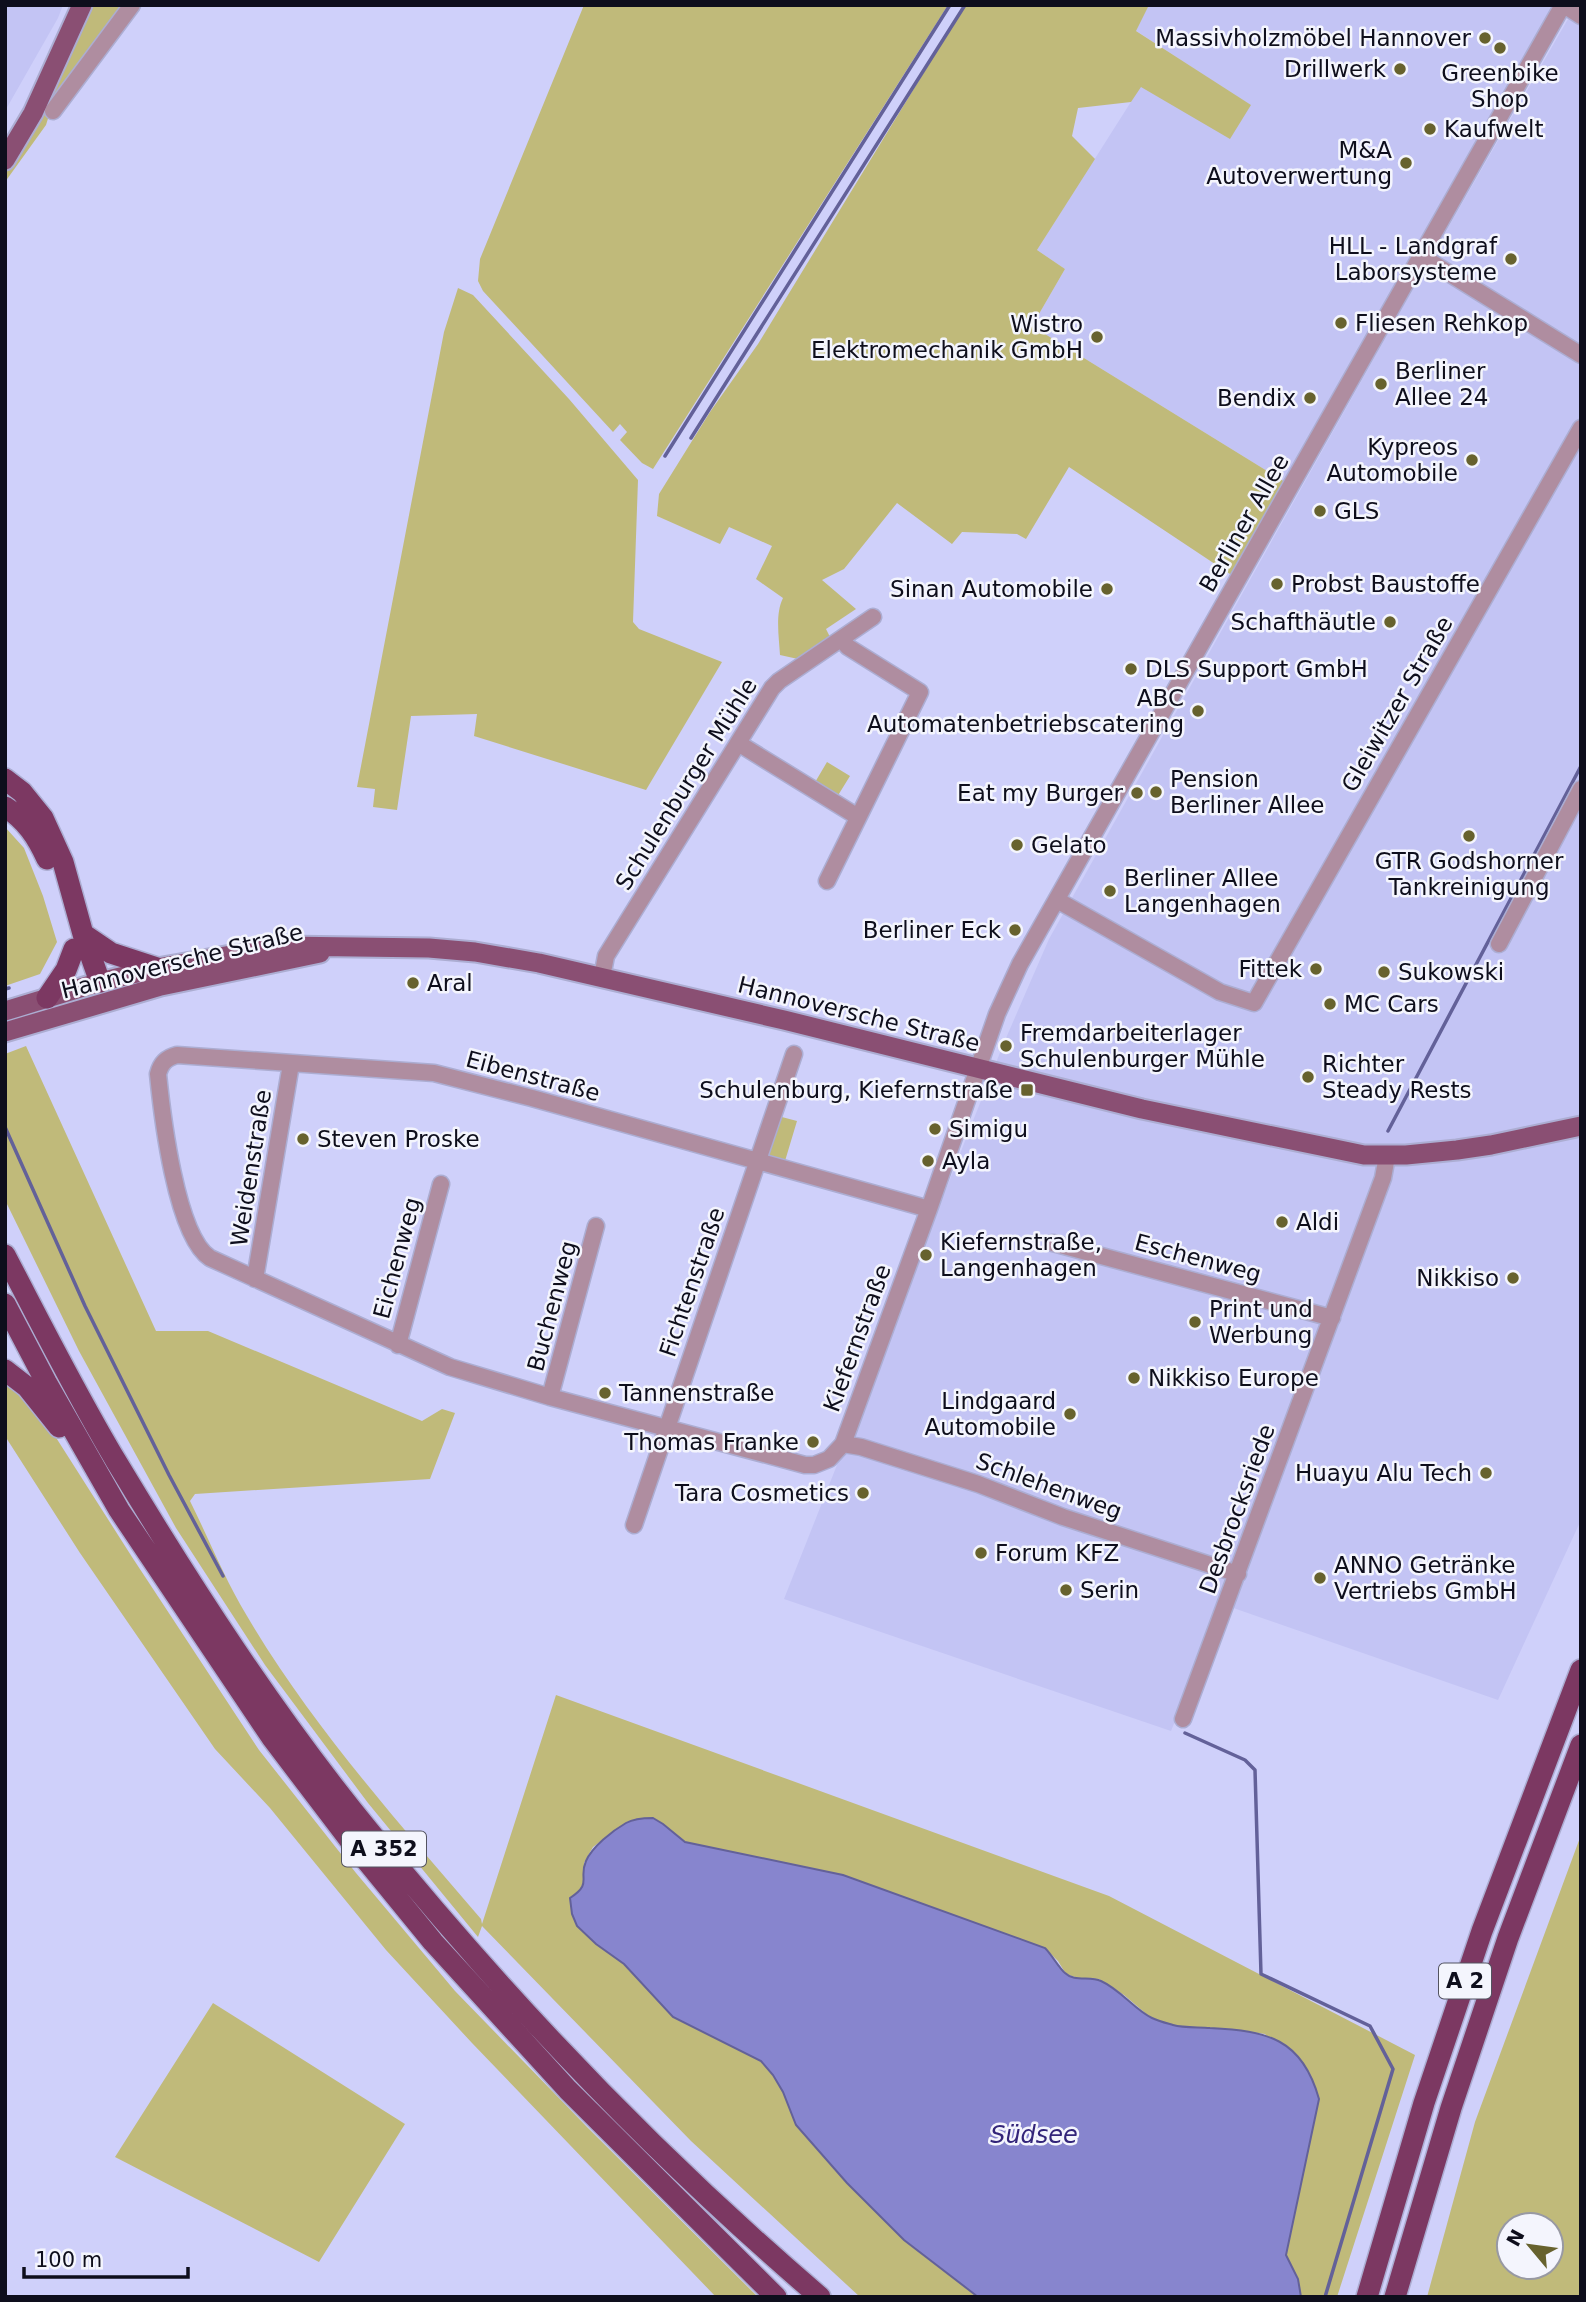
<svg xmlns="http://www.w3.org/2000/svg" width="1586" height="2302" font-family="'DejaVu Sans',sans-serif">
<rect width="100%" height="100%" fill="#cfd0fa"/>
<path fill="#c3c4f4" d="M5,5H63L58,18L5,111Z
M1149,5H1559L1285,482L1032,326L1065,269L1037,250L1141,86L1230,138L1250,105L1135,30Z
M1576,5H1581V1520L1498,1700L1222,1604L1171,1731L784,1599L1003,1045L1049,939L1415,285Z"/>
<path fill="#c0ba7a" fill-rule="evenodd" d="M90,5H122L50,112L46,125L5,182V171L25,138Z
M584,5H948L653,469L642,463L620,440L627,432L620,424L613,432L483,291L478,281L480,259Z
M965,5H1149L1136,31L1251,105L1230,139L1141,87L1131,102L1078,108L1072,136L1095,159L1037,250L1065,269L1032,326L1285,482L1233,576L1069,467L1026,539L1017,534L962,532L952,544L897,503L844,569L822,580L856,609L826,629L830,637L798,659L780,655C779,637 775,614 783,598L756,579L772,546L729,527L720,544L657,516L659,494L710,412L758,344Z
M458,288L473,295L569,399L638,480L633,622L639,629L722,662L646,790L474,736L477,714L411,716L397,810L373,807L375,789L357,787L444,332Z
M827,762L850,776L837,797L814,784Z
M5,827L24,848L43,896L57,942L40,974L5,986Z
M26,1046L156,1331H208L422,1421L442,1409L455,1413L430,1479L195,1494L190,1501C209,1539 225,1580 247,1616C312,1726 398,1822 481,1919L482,1924L556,1695L1109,1896L1415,2055L1337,2297H1301L1298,2279L1286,2255L1319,2099L1265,2034L1230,2029L1176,2026L1151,2018L1124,1995L1099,1979L1078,1978L1066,1974L1058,1961L1045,1948L843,1875L685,1842L663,1824L653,1818L627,1822L593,1847L584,1863L585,1880L580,1891L570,1898L596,1944L624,1964L673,2017L761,2061L773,2075L783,2092L796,2125L847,2183L904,2240L978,2297H860L691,2141L482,1926L478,1937L368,1803L265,1665L176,1528L79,1351L5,1200V1054Z
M778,1116L797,1121L785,1161L766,1155Z
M5,1380L41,1414L132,1557L259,1750L356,1873L455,1991L588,2128L758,2297H716L472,2043L386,1950L270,1808L215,1749L80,1553L5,1436Z
M1581,1835V2297H1427L1475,2122ZM1509,2225H1551V2267H1509Z
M213,2003L405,2124L319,2262L115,2157Z"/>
<path fill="#8785ce" stroke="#636199" stroke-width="2" d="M653,1818L663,1824L685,1842L843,1875L1045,1948C1052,1955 1059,1968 1065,1973C1074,1982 1090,1976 1101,1981C1121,1990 1135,2010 1152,2018C1158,2021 1166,2023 1173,2025C1184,2028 1198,2027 1210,2028C1267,2031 1302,2038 1319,2099L1286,2255L1298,2279L1301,2297H978L969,2290L904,2240L847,2183L796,2125L783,2092L773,2075L761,2061L673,2017L624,1964L596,1944L577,1926L572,1914L570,1898C593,1883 578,1879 586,1861C592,1847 612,1831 626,1823C633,1819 644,1818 653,1818Z"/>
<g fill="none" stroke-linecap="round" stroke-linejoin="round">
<path stroke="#636199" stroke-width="3.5" d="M691,438L965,5
M665,456L950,5
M5,989L9,988
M5,1127L85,1306L169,1475L223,1576
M1388,1131L1581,766
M1185,1733L1245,1760L1255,1770L1261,1974L1370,2026L1393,2069L1325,2297"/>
<defs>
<path id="minor" d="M1564,5L1581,16
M53,111L132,5
M1421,256L1581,355
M738,743L858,817
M827,881L920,692L848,647L841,639
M1057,900L1220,992L1254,1003L1581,428
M1499,944L1581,789
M602,977L606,956L772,688L779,681L873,617
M929,1209L532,1098L434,1073L177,1055C166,1058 161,1063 158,1074C162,1114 176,1236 210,1258L450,1367L550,1397L805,1465H814L829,1459L843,1444L929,1209L997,1014L1020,964L1563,5
M1053,1243L1332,1318
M255,1279L291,1064
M398,1345L441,1184
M550,1397L596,1226
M843,1444L861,1447L978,1484L1063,1517L1238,1574
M634,1525L794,1054
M1183,1719L1383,1178L1387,1156"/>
<path id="major" d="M5,160L33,113L82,5
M5,1011L100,982L157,968L283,946L429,948L475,952L539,963L784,1020L1142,1109L1364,1155H1406L1457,1150L1491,1145L1581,1126
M5,1032L161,986L320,953"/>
<path id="highway" d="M5,779L22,792L43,818L63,862L83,934L100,982
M5,807C26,820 37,837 47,859
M83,934L111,953L157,968
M47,998L66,970L74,949
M5,1255C41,1324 76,1394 116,1461C193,1589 275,1716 369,1831C506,2000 655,2156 820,2297
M5,1304L46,1382L119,1510L272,1738L348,1838L433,1942L568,2090L776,2297
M5,1370L27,1387L59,1427
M1367,2297L1424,2103L1482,1931L1581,1670
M1395,2297L1451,2108L1508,1938L1581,1745"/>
</defs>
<use href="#minor" stroke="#acadd2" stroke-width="19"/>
<use href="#major" stroke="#acadd2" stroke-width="23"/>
<use href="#highway" stroke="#acadd2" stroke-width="24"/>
<use href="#minor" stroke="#af8da0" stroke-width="16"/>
<use href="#major" stroke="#8a4f73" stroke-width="19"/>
<use href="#highway" stroke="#7c3862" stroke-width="21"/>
</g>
<g fill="#67622e" stroke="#f4f5fd" stroke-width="2.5">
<circle cx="1485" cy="38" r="7"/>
<circle cx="1500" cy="48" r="7"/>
<circle cx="1400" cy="69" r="7"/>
<circle cx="1430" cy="129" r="7"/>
<circle cx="1406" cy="163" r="7"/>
<circle cx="1511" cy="259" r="7"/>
<circle cx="1341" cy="323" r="7"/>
<circle cx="1097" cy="337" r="7"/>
<circle cx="1381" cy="384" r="7"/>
<circle cx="1310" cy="398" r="7"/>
<circle cx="1472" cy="460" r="7"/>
<circle cx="1320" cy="511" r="7"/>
<circle cx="1277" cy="584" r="7"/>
<circle cx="1107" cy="589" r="7"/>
<circle cx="1390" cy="622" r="7"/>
<circle cx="1131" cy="669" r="7"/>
<circle cx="1198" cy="711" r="7"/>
<circle cx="1156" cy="792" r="7"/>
<circle cx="1137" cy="793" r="7"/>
<circle cx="1469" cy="836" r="7"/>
<circle cx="1017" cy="845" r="7"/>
<circle cx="1110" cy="891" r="7"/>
<circle cx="1015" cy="930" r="7"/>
<circle cx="1316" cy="969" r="7"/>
<circle cx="1384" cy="972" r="7"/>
<circle cx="413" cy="983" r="7"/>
<circle cx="1330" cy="1004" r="7"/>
<circle cx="1006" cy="1046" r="7"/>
<circle cx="1308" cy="1077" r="7"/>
<rect x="1020" y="1083" width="14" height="14" rx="3.5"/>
<circle cx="935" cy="1129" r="7"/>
<circle cx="303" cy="1139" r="7"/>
<circle cx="928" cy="1161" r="7"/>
<circle cx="1282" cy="1222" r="7"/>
<circle cx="926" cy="1255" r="7"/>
<circle cx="1513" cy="1278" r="7"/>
<circle cx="1195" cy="1322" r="7"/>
<circle cx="1134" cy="1378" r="7"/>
<circle cx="605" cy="1393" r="7"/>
<circle cx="1070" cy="1414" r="7"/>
<circle cx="813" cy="1442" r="7"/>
<circle cx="1486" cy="1473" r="7"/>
<circle cx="863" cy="1493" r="7"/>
<circle cx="981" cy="1553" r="7"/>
<circle cx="1320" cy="1578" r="7"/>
<circle cx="1066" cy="1590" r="7"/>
</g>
<g text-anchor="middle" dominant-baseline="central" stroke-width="5" stroke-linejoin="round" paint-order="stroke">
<g fill="#f4f5fd" stroke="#535360" stroke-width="2">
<rect x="342" y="1831.5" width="84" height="35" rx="5"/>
<rect x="1439" y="1963.5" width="52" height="35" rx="5"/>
</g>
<g font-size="21" font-weight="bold" fill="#0e0e1c">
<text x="384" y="1849">A 352</text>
<text x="1465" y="1981">A 2</text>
</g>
<g font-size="23" fill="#0e0e1c" stroke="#f4f5fd" text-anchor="start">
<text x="1471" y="38" text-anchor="end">Massivholzmöbel Hannover</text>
<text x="1386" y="69" text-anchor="end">Drillwerk</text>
<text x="1500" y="73" text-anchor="middle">Greenbike<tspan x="1500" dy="26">Shop</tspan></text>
<text x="1444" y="129">Kaufwelt</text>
<text x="1392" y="150" text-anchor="end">M&amp;A<tspan x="1392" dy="26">Autoverwertung</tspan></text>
<text x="1497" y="246" text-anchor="end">HLL - Landgraf<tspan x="1497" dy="26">Laborsysteme</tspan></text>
<text x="1355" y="323">Fliesen Rehkop</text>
<text x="1083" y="324" text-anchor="end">Wistro<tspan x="1083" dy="26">Elektromechanik GmbH</tspan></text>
<text x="1395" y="371">Berliner<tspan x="1395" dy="26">Allee 24</tspan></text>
<text x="1296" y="398" text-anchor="end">Bendix</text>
<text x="1458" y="447" text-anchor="end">Kypreos<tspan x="1458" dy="26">Automobile</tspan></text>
<text x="1334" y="511">GLS</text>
<text x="1291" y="584">Probst Baustoffe</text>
<text x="1093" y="589" text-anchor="end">Sinan Automobile</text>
<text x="1376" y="622" text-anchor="end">Schafthäutle</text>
<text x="1145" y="669">DLS Support GmbH</text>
<text x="1184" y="698" text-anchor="end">ABC<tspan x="1184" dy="26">Automatenbetriebscatering</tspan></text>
<text x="1170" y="779">Pension<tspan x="1170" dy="26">Berliner Allee</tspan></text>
<text x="1123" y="793" text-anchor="end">Eat my Burger</text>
<text x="1031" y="845">Gelato</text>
<text x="1469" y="861" text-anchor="middle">GTR Godshorner<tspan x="1469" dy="26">Tankreinigung</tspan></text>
<text x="1124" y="878">Berliner Allee<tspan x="1124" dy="26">Langenhagen</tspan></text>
<text x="1001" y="930" text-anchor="end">Berliner Eck</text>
<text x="1302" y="969" text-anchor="end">Fittek</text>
<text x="1398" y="972">Sukowski</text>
<text x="427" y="983">Aral</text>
<text x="1344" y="1004">MC Cars</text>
<text x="1020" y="1033">Fremdarbeiterlager<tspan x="1020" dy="26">Schulenburger Mühle</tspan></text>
<text x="1322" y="1064">Richter<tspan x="1322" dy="26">Steady Rests</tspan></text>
<text x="1013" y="1090" text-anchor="end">Schulenburg, Kiefernstraße</text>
<text x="949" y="1129">Simigu</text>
<text x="317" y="1139">Steven Proske</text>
<text x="942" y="1161">Ayla</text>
<text x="1296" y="1222">Aldi</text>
<text x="940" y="1242">Kiefernstraße,<tspan x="940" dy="26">Langenhagen</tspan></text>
<text x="1499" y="1278" text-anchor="end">Nikkiso</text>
<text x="1209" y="1309">Print und<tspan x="1209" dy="26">Werbung</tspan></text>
<text x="1148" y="1378">Nikkiso Europe</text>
<text x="619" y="1393">Tannenstraße</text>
<text x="1056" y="1401" text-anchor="end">Lindgaard<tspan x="1056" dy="26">Automobile</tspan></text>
<text x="799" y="1442" text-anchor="end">Thomas Franke</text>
<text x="1472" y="1473" text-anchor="end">Huayu Alu Tech</text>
<text x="849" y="1493" text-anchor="end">Tara Cosmetics</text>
<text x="995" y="1553">Forum KFZ</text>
<text x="1334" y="1565">ANNO Getränke<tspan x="1334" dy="26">Vertriebs GmbH</tspan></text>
<text x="1080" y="1590">Serin</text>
</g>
<g font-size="23" fill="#0e0e1c" stroke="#f4f5fd">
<text transform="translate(1244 523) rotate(-60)">Berliner Allee</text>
<text transform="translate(1397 704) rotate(-60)">Gleiwitzer Straße</text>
<text transform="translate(686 784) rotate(-58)">Schulenburger Mühle</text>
<text transform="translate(182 961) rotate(-14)">Hannoversche Straße</text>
<text transform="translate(859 1014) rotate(14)">Hannoversche Straße</text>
<text transform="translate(533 1076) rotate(15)">Eibenstraße</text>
<text transform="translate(251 1168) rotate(-81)">Weidenstraße</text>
<text transform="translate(397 1258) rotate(-75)">Eichenweg</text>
<text transform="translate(1198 1258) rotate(15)">Eschenweg</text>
<text transform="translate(692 1282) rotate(-71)">Fichtenstraße</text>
<text transform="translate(552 1306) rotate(-75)">Buchenweg</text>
<text transform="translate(857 1338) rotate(-70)">Kiefernstraße</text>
<text transform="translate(1049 1486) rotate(20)">Schlehenweg</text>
<text transform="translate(1237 1509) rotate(-70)">Desbrocksriede</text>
</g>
<g font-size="24" font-style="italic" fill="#322479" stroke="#f4f5fd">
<text x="1034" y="2135">Südsee</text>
</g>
</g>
<rect width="1586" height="2302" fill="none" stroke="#0e0e1c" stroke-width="14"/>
<g transform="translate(1530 2246) rotate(299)"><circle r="33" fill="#f4f5fd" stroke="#9899a3" stroke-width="2"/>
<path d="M0-5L12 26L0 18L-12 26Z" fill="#67622e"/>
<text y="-10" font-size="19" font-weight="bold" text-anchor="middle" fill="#0e0e1c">N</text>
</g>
<path d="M24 2267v10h164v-10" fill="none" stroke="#0e0e1c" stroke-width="3.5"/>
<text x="35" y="2267" font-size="21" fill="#0e0e1c" stroke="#f4f5fd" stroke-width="5" paint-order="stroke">100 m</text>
</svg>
